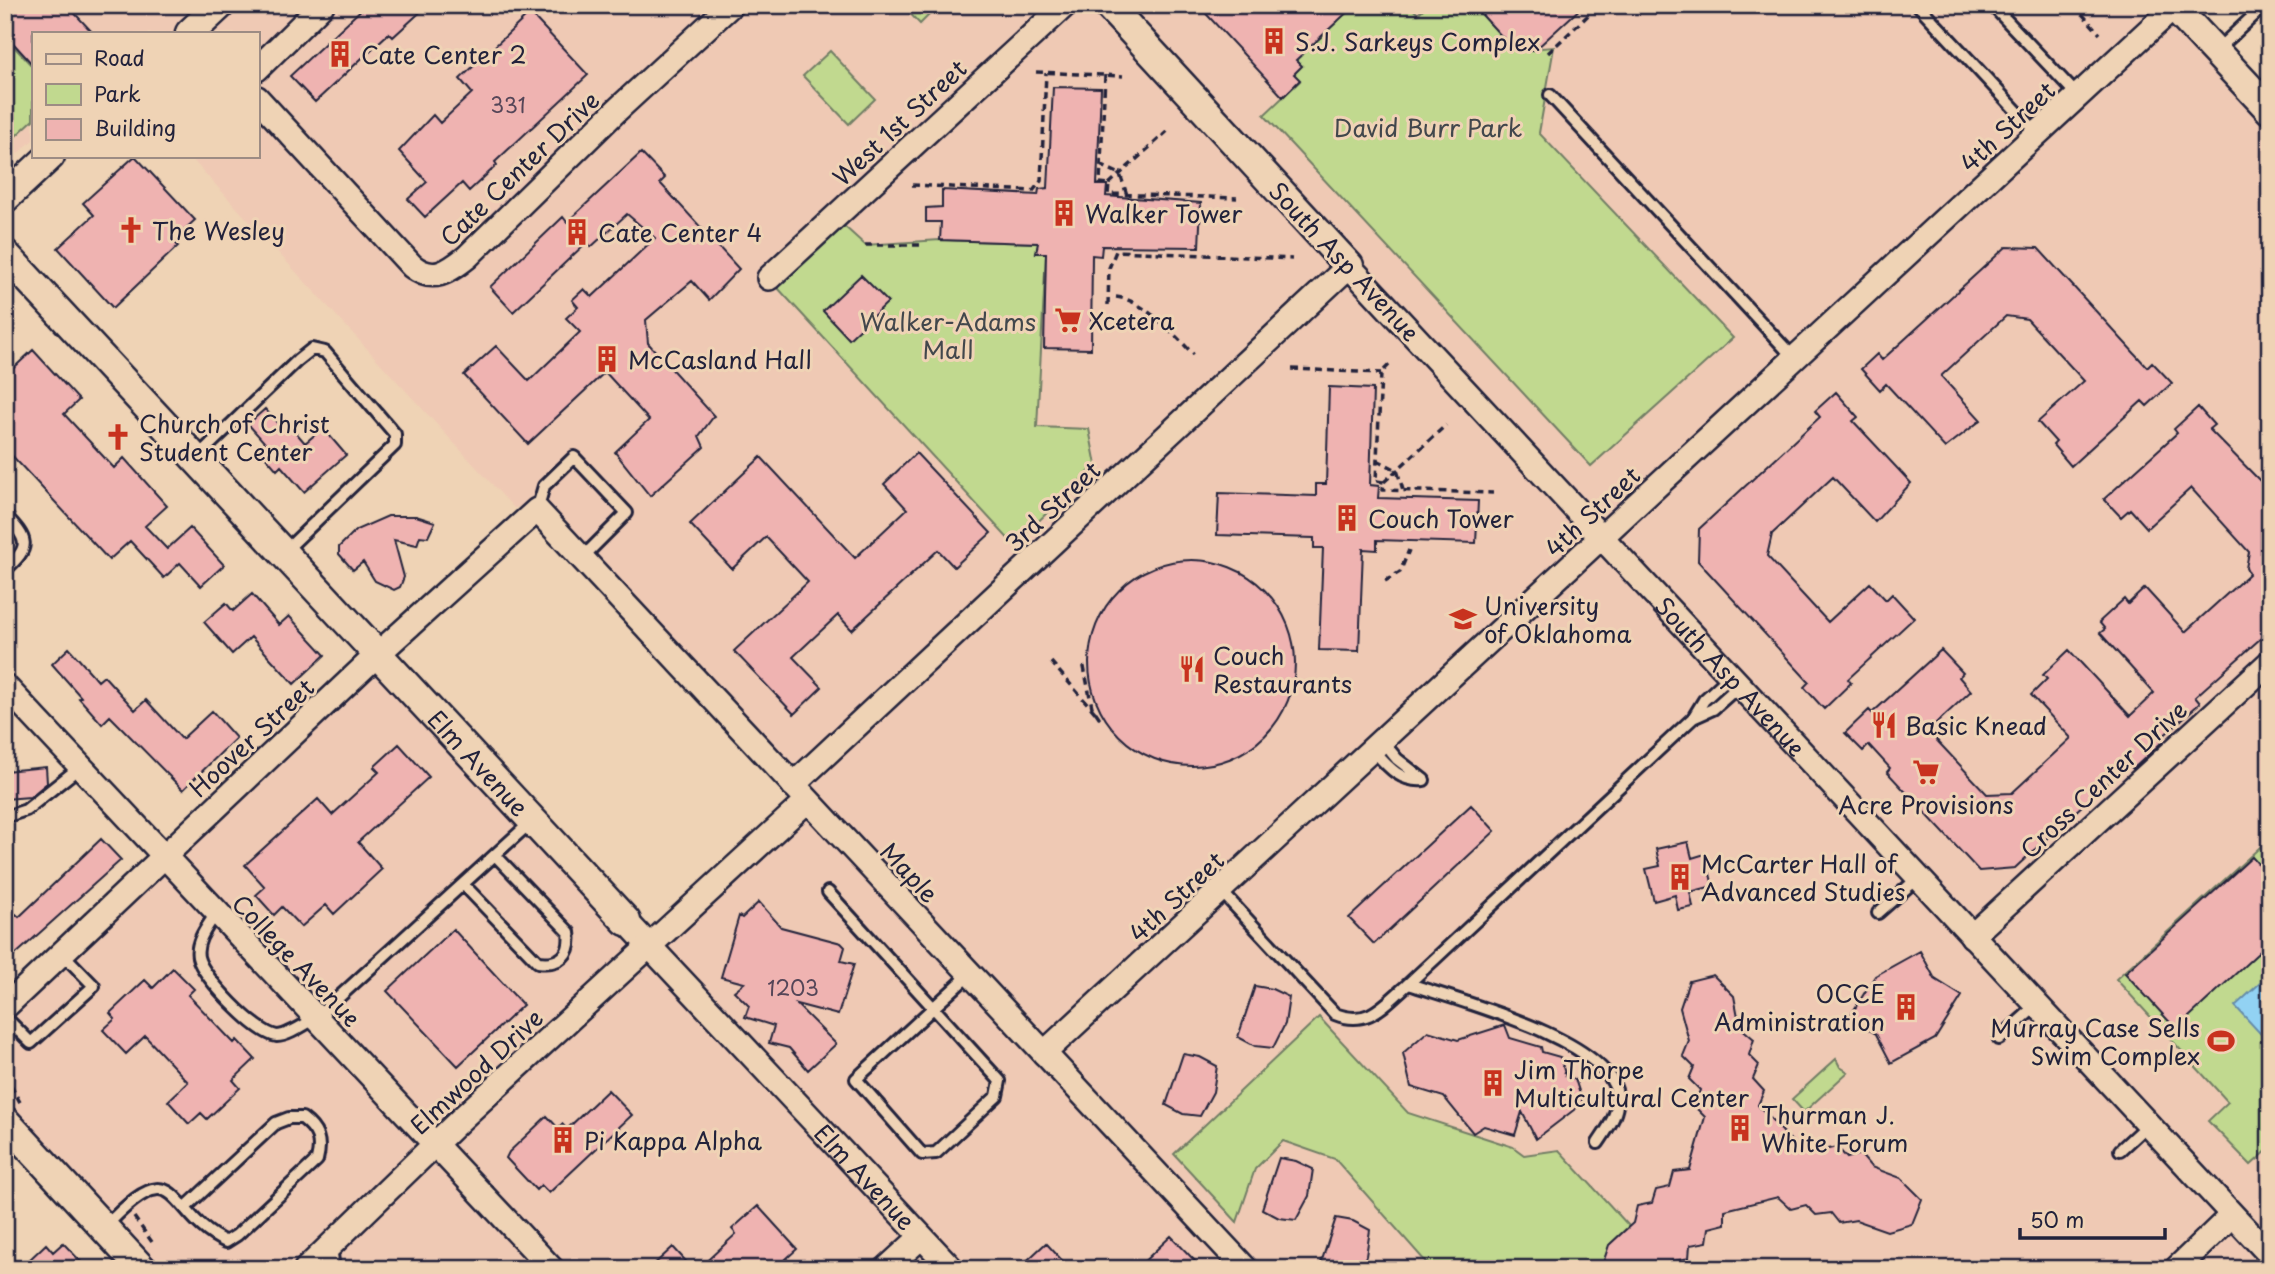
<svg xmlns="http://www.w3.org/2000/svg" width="2275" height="1274" font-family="'Playpen Sans',sans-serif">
<rect width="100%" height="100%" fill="#efd3b5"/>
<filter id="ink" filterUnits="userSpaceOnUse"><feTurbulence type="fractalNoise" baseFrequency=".0143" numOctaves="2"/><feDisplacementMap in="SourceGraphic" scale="14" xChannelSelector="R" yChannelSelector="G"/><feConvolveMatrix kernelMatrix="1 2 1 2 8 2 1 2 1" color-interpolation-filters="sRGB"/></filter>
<g filter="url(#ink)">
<path fill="#efc9b4" d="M5,5H2158L2270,125V1269H162L5,1103V1017L378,673L647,960L822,798L548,502L514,508L189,156H257V33H33V140L5,165Z"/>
<path fill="#c1d98f" stroke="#727e65" stroke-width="2" d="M902,5H939L920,24Z
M1348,5L1351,9L1355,5H1409L1418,14L1427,5H1473L1514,50L1554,47L1539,133L1733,338L1591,466L1264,115L1300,81L1294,74L1302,66L1296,60L1337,22Z
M5,37L33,67V120L5,146Z
M830,51L875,99L849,124L803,76Z
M844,226L865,245L940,240L1038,243L1037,253H1046L1037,427L1089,429L1096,465L1014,545L777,287Z
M2270,838V1148L2251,1165L2208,1121L2228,1102L2116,979Z
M1319,1017L1408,1113L1513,1147L1524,1155L1559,1150L1629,1226L1610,1244L1601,1269H1432L1335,1159L1283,1141L1255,1169L1237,1222L1174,1154Z
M1836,1059L1840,1067L1848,1072L1804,1112L1792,1099Z"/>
<path fill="#92d2f3" stroke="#658ca9" stroke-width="2" d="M2270,974V1044L2235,1006Z"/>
<path fill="#efb3b1" stroke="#22223b" stroke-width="2" d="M5,5H67L93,33H33V65L5,34Z
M366,5H428L393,37L389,33L315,102L290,76Z
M1198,5H1355L1296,60L1302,66L1294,74L1300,80L1283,97Z
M1473,5H1584L1535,50H1514Z
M530,13L588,75L495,162L497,165L469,191L462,183L425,217L408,199L427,182L399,151L433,115L440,123L472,93L460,79Z
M1053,87L1101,88L1097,185H1107L1106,196L1201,203L1199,247L1102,246L1101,256L1092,255L1091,349L1044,348L1046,253H1036L1038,243L940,240L941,222H926V208L942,207V190L1038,195L1039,189L1048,188Z
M641,153L665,178L660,183L739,269L709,300L692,281L646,320L648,343L714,416L699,436L704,447L650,496L615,452L649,420L605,372L528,444L464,375L496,346L529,381L580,332L566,318L578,307L572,300L584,289L592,297L655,238L627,214L591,247L587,242L513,312L490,287L563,217L567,222Z
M135,156L195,220L173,240L178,246L113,308L58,248L94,215L83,203Z
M2006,247L2038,248L2147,367L2152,362L2172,383L2147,406L2142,401L2071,466L2053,445L2056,442L2038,422L2084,381L2027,319L2006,316L1941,376L1981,420L1945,448L1886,384L1880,390L1861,369L1877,354L1882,360Z
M861,275L888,302L849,339L823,311Z
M33,350L79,400L64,414L114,468L124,458L167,506L145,526L167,549L190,528L224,565L201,586L180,563L164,578L130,541L109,560L5,448V376Z
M1329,387L1373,389L1370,485L1379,486L1378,498L1478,501L1476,543L1377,540V550L1363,549L1359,651L1319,650L1323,548H1314V538L1217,535L1219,493L1316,496V484H1326Z
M1836,392L1858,417L1853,421L1911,483L1875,522L1833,477L1772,534L1767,556L1828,622L1870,583L1886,600L1892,594L1914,618L1848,679L1851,683L1824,709L1804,687L1809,682L1698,561L1699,529L1820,417L1815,411Z
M2198,407L2214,425L2209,429L2270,491V630L2195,697L2200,703L2160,739L2162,742L2133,769L2128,763L2015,868L1979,871L1887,772L1890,768L1869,745L1863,751L1845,733L1869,710L1872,713L1941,650L1963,673L1959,677L1971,691L1928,731L1987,794L2012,793L2071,738L2031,695L2047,679L2043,675L2069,650L2130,716L2154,693L2100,633L2105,629L2099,622L2124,599L2128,604L2145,588L2185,632L2249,574L2246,568L2249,552L2191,488L2147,528L2130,509L2121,517L2104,499L2177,433L2174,429Z
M265,409L280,426L286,421L305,443L323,428L346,455L304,492L281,466L277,470L258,448L265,443L248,424Z
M916,453L991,533L954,567L938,550L852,630L838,615L793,657L822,687L794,714L734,651L808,582L766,537L732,569L690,524L761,457L855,558L907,509L884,484Z
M388,516H416L435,522L428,537L420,536L417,545L394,540L404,577L400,587L394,590L375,581L363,562L353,570L339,554V547L356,530Z
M1089 663a103 103 0 1 1 206 0a103 103 0 1 1-206 0Z
M252,594L279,625L289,616L325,655L294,684L251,637L232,654L204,622L226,603L233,611Z
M69,648L98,681L104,676L135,710L146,700L182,739L212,711L236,738L183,790L110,716L102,724L79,698L81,697L52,664Z
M399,744L429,777L358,842L382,869L334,914L326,905L301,927L282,907L274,915L256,895L265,887L245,865L318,799L332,815L379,772L374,767Z
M46,767L47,783L30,797L5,799V771Z
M1471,805L1495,831L1374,944L1349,918Z
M101,839L121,860L5,964V923L16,914L19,917Z
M1688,842L1692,858L1705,854L1713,886L1690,892L1693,907L1678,910L1675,895L1654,901L1646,869L1660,866L1656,849Z
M2252,857L2270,877V942L2176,1029L2125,973Z
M759,902L781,927L841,943L845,947L841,961L854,964L838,1015L796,1004L836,1044L808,1070L789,1048L769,1043L774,1026L745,1017L749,1006L734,991L744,983L721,977L739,916L742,918Z
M453,929L523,1005L458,1066L387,991Z
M1920,951L1935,979L1962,996L1935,1039L1891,1063L1876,1034L1849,1018L1875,976Z
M173,968L194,989L188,995L234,1043L237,1040L255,1059L233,1080L240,1088L207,1119L201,1113L189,1124L168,1101L188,1082L145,1036L126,1054L103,1030L115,1019L110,1013L145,980L153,988Z
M1713,975L1734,996L1740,1027L1754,1039L1749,1055L1759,1065L1753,1079L1764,1091L1758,1105L1796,1146L1811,1140L1820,1151L1837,1147L1847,1158L1860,1154L1871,1167L1901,1178L1922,1199L1912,1224L1887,1231L1856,1220L1839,1223L1831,1213L1816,1215L1806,1205L1791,1209L1778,1197L1725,1210V1224L1709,1228L1707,1242L1690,1245L1689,1258L1670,1262L1663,1269H1601L1609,1245L1633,1223L1637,1206L1652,1203L1656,1190L1670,1187L1674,1172L1690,1170L1705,1117L1694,1106L1700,1090L1689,1079L1694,1067L1683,1056L1689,1041L1680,1008L1689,981Z
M1255,986L1272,989L1289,997L1285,1024L1273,1048L1255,1046L1238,1037Z
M1505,1025L1510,1038L1541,1047L1542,1052L1560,1057L1566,1077L1575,1079L1583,1103L1536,1139L1522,1112L1515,1135L1484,1126L1473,1133L1444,1097L1411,1087L1403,1053L1428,1031L1458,1040Z
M1183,1054L1200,1057L1217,1066L1213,1092L1200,1116L1183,1114L1166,1105Z
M608,1090L632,1115L549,1193L541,1185L536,1190L506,1158L509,1152L547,1116L558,1128L562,1124L567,1129Z
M1279,1158L1296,1161L1313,1169L1309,1196L1296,1220L1279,1218L1262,1209Z
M758,1206L797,1249L775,1269H698L736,1234L732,1229Z
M1336,1218L1353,1221L1370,1230L1366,1256L1360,1269H1319Z
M1171,1236L1195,1261L1187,1269H1136Z
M63,1243L88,1269H35L28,1261L46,1244L53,1252Z
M1046,1243L1070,1269H1018Z
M673,1247L693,1269H649Z"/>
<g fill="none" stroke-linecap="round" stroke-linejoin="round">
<defs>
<path id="service" d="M1918,5L2038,134
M1992,5L2078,96
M2216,51L2265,5
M1550,95L1795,359
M197,457L297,361L312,349L325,352L395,434V445L284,552
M537,510L544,486L574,457L627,513L582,558
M5,515C28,540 32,546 5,570
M1731,675L1704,700L1693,718L1713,709L1740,685
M1373,750C1388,767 1400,782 1424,780L1397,759L1383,742
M5,817L26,810L80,767
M463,884L538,962C560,965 572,955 569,932L495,855
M1221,891L1335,1014C1368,1027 1383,1006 1406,986L1693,718
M828,892L1000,1081L997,1096L936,1153L922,1154L856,1079L970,974
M216,913C208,926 195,941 198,957C202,977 257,1034 277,1036C288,1036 305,1024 316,1018L531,822
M1878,913L1918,878
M1409,984C1456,1000 1608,1039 1617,1094C1620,1113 1608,1128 1598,1143
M5,1017L31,1043L94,986L62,953
M1999,1039L2036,1006
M2120,1150L2147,1125
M104,1228C181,1146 166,1215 226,1242L237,1235L317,1160C322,1141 318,1130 302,1118H289L276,1123L186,1207
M331,1247L334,1269"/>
<g id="minor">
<path d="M257,69L322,5"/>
<path d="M257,98L412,266C433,283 448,272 467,257L617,110L731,5"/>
<path d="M769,278L1065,5"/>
<path d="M5,686L552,1269"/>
<path id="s1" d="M793,785L1349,266L2270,1255"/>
<path id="s2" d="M626,921L952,1269"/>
<path d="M1972,936L2270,662"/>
<path d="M5,1007L379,653L537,510L1246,1269"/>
<path d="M1044,1053L2174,7"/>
<path d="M306,1269L460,1120L807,801"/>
<path d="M886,1269L921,1237"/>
<path d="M2176,1269L2231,1216"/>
</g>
<g id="tertiary">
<path d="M1108,5L1349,266"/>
<path d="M2172,5L2270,110"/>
<path d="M190,33L220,5"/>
<path d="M5,198L50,156"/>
<path id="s3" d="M5,254L626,921"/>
<path d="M5,1121L142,1269"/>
</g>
</defs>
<use href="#service" stroke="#22223b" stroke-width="16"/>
<use href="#minor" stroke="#22223b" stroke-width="28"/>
<use href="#tertiary" stroke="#22223b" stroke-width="33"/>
<path stroke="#22223b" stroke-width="3.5" stroke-dasharray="7 5" stroke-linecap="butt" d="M2074,5L2100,34
M1548,53L1599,5
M1036,72L1123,76
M1105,75L1100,183L1109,184L1108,194L1237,198
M1100,165L1120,174L1127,195
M1109,184L1171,128
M912,185L1033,191L1041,181L1046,73
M865,245H924
M1116,297C1142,299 1175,335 1193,354
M1108,305L1109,268L1116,251L1292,259
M1389,365L1381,373L1376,481L1384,482L1383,490L1493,493
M1292,369L1381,373
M1377,460L1397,470L1403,490
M1384,482L1446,425
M1385,581L1400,572L1409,550
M1051,662L1099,717L1092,707L1083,662
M5,1075L21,1104
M134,1217L152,1242"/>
<use href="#service" stroke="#efd3b5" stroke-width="10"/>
<use href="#minor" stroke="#efd3b5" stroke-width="23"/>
<use href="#tertiary" stroke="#efd3b5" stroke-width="28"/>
</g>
</g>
<defs>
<symbol id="building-bare" viewBox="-9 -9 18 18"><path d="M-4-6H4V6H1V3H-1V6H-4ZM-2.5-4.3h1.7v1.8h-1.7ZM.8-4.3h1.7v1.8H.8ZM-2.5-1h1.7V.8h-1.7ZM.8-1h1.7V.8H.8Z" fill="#c8321e" stroke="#efd3b5" stroke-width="2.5" paint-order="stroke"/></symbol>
<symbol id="church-bare" viewBox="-9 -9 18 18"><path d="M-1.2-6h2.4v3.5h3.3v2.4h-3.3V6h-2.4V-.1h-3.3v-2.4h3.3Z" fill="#c8321e" stroke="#efd3b5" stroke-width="2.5" paint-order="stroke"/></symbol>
<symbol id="supermarket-bare" viewBox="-9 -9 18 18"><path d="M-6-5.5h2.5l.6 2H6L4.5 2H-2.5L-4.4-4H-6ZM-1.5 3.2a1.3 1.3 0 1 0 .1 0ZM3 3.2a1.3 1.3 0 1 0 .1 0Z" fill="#c8321e" stroke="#efd3b5" stroke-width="2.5" paint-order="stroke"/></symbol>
<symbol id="university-bare" viewBox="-9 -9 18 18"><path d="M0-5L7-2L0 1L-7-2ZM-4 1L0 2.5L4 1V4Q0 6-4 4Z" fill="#c8321e" stroke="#efd3b5" stroke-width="2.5" paint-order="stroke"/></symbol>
<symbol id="restaurant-bare" viewBox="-9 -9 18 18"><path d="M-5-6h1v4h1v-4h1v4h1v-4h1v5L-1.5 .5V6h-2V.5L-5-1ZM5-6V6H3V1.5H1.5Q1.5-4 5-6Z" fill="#c8321e" stroke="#efd3b5" stroke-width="2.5" paint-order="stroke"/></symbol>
<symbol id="stadium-bare" viewBox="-9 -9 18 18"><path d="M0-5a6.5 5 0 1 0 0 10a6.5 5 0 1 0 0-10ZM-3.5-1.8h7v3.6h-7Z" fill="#c8321e" stroke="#efd3b5" stroke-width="2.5" paint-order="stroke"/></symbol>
</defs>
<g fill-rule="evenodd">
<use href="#building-bare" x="1255" y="22" width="38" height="38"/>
<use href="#building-bare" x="321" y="35" width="38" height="38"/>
<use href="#building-bare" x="1045" y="194" width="38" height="38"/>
<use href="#church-bare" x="112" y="211" width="38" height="38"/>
<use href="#building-bare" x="558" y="213" width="38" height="38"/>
<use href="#supermarket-bare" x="1049" y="301" width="38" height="38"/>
<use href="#building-bare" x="588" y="340" width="38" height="38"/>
<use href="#church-bare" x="99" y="418" width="38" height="38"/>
<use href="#building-bare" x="1328" y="499" width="38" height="38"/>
<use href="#university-bare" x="1444" y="600" width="38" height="38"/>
<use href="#restaurant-bare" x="1173" y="650" width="38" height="38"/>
<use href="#restaurant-bare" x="1865" y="706" width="38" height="38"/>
<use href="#supermarket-bare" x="1907" y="753" width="38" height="38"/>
<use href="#building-bare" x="1661" y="858" width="38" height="38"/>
<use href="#building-bare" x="1887" y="988" width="38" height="38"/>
<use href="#stadium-bare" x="2202" y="1022" width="38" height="38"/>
<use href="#building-bare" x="1474" y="1064" width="38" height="38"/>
<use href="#building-bare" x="1721" y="1109" width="38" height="38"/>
<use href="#building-bare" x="544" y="1121" width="38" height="38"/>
</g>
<g text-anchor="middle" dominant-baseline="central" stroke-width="6" stroke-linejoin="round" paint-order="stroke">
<g font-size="21" fill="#554658">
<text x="508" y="104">331</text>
<text x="793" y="987">1203</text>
</g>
<g font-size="24" fill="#22223b" stroke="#efd3b5" text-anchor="start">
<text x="1295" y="41">S.J. Sarkeys Complex</text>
<text x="361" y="54">Cate Center 2</text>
<text x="1085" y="213">Walker Tower</text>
<text x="152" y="230">The Wesley</text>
<text x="598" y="232">Cate Center 4</text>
<text x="1089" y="320">Xcetera</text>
<text x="628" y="359">McCasland Hall</text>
<text x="139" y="423">Church of Christ<tspan x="139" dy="28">Student Center</tspan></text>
<text x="1368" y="518">Couch Tower</text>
<text x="1484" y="605">University<tspan x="1484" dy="28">of Oklahoma</tspan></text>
<text x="1213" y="655">Couch<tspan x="1213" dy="28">Restaurants</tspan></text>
<text x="1905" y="725">Basic Knead</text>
<text x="1926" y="804" text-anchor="middle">Acre Provisions</text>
<text x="1701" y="863">McCarter Hall of<tspan x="1701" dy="28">Advanced Studies</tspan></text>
<text x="1885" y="993" text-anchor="end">OCCE<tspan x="1885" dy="28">Administration</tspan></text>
<text x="2200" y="1027" text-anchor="end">Murray Case Sells<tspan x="2200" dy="28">Swim Complex</tspan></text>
<text x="1514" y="1069">Jim Thorpe<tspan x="1514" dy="28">Multicultural Center</tspan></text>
<text x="1761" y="1114">Thurman J.<tspan x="1761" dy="28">White Forum</tspan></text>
<text x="584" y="1140">Pi Kappa Alpha</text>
</g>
<g font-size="24" fill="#22223b" stroke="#efd3b5">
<text transform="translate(899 122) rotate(-43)">West 1st Street</text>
<text transform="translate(2007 126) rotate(-43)">4th Street</text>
<text transform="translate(519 168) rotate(-44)">Cate Center Drive</text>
<text transform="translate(1345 261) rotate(47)">South Asp Avenue</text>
<text transform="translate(1052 506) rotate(-43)">3rd Street</text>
<text transform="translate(1592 511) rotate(-43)">4th Street</text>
<text stroke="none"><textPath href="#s1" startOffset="1321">South Asp Avenue</textPath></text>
<text transform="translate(251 737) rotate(-43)">Hoover Street</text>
<text stroke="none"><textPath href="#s3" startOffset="695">Elm Avenue</textPath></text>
<text transform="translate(2103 779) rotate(-43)">Cross Center Drive</text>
<text transform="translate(910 872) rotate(47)">Maple</text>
<text transform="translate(1176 896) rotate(-43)">4th Street</text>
<text transform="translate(297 960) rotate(46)">College Avenue</text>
<text transform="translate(476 1071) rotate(-43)">Elmwood Drive</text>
<text stroke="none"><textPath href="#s2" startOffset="350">Elm Avenue</textPath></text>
</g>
<g font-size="24" fill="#42474c" stroke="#efd3b5">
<text x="1428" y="127">David Burr Park</text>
<text x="948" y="321">Walker-Adams<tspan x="948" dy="28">Mall</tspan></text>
</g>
</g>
<rect width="2275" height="1274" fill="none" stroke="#efd3b5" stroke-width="28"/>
<rect x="14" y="14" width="2247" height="1246" fill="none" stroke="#22223b" stroke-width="2.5" filter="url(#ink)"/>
<rect x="32" y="32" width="228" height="126" fill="#efd3b5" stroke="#9d8c84" stroke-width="2"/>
<rect x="46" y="54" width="35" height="10" fill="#efd3b5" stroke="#9d8c84" stroke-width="2"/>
<text x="94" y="66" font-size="21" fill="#22223b">Road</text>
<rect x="46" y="84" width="35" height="21" fill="#c1d98f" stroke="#9d8c84" stroke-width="2"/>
<text x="94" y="102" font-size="21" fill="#22223b">Park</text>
<rect x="46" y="119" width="35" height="21" fill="#efb3b1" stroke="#9d8c84" stroke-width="2"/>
<text x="94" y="136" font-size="21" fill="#22223b">Building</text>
<path d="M2020 1228v10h145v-10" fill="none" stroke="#22223b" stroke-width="3.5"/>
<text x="2030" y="1228" font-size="21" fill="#22223b" stroke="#efd3b5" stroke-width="5" paint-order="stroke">50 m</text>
</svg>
